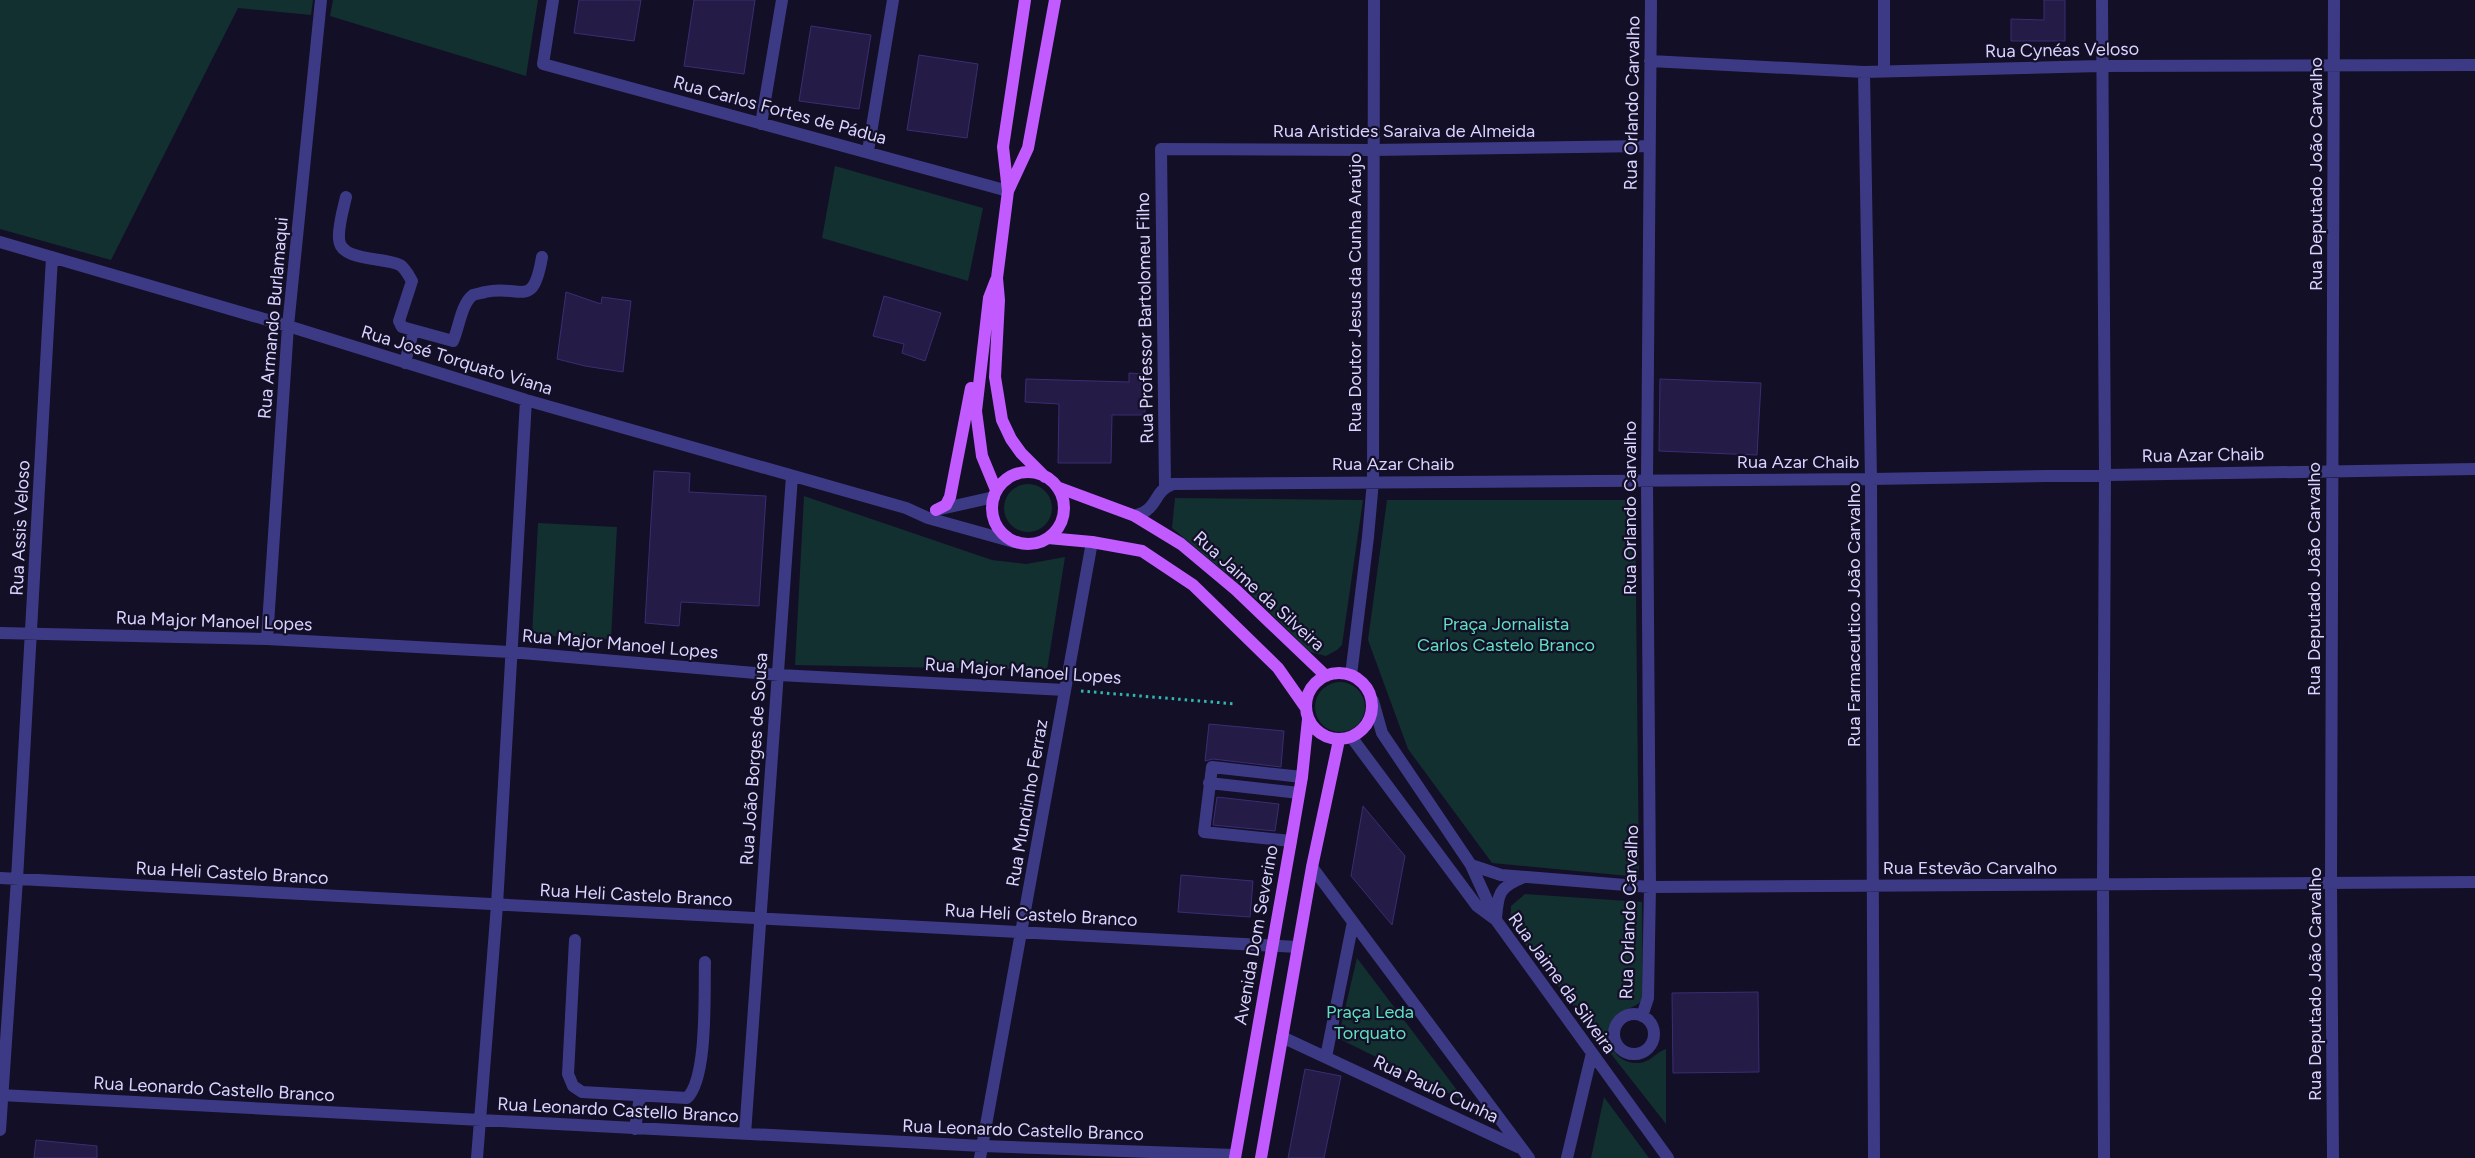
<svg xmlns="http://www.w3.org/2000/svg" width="2475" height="1158" font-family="Figtree,sans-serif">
<rect width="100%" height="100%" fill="#130f26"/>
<path fill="#12302f" d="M0,0H313L311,15L238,8L111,260L0,229Z
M333,0H538L526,76L330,16Z
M835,166L983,208L968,281L822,238Z
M1004 508a24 24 0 1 1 48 0a24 24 0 1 1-48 0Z
M804,496L992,560L1026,564L1065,557L1047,670L795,665Z
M1175,498L1363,500L1342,645L1337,650L1326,656L1310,652L1251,594L1172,528Z
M1387,500H1635L1639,877L1492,863L1408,749L1368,640Z
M538,523L617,527L611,639L532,635Z
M1315 707a25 25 0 1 1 50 0a25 25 0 1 1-50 0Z
M1525,894L1642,902L1643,999C1635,1010 1620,1008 1612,1021C1601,1040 1617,1065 1639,1063C1651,1062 1656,1052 1666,1049V1124L1510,925L1511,906Z
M1357,958L1466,1102L1338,1038Z
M1604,1097L1649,1158H1591Z"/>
<path fill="#241b47" stroke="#3b2d73" d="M579,0H641L634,41L574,33Z
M694,0H755L744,74L684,66Z
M2044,0H2065V41H2011V19L2044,20Z
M811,26L871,35L859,109L799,101Z
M919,55L978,64L967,138L907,130Z
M566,292L601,304L602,297L631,301L623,372L585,366L557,359Z
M884,296L941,313L925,361L902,353L904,344L873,336Z
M1129,373L1145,374V415H1112L1111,463H1058L1059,404L1025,402L1026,379L1129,382Z
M1660,379L1761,383L1757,455L1659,451Z
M654,471L690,473L689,492L766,496L759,606L681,602L679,626L645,623Z
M1209,724L1284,731L1281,767L1213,759L1205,761Z
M1217,797L1279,804L1275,831L1213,825Z
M1363,806L1405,856L1392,925L1351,876Z
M1181,875L1253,881L1250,917L1178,912Z
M1758,992L1759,1072L1673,1073L1672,993Z
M1305,1069L1341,1076L1324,1158H1288Z
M36,1140L97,1146V1158H34Z"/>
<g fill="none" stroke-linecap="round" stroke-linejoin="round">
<path stroke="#2fb8b0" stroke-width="3" stroke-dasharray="2.5 4" stroke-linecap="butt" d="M1081,691L1236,704"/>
<path stroke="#3d3a85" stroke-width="12" d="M553,0L543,64L1008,191
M2102,0L2105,474L2103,885L2104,1158
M1650,61L1864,72L2101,66L2475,65
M1884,71V0
M1864,72L1871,479L1874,1158
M761,124L782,0
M868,151L893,0
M346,197C343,210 338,226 339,239C340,262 385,257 400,265C405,268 409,276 412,281L399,321L402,327L453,341C459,328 461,304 473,295C476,294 482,293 485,292C521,284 533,311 542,257
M0,242L288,326L526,400L906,508L928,518L1014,542
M405,363L413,331
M1165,487L1161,149L1372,150L1648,146
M936,510L994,497
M1135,516C1139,514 1144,513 1147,510C1158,502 1156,490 1173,484L1871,479L2475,469
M0,633L267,639L510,652L779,675L1065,690
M267,639L288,326L321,0
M1351,675L1368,537L1373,481L1374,0
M1373,701L1382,733L1471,865L1496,920
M1352,738L1477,906L1496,920L1668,1158
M1209,783L1299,793
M1291,841L1204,832L1212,767L1302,777
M1471,865L1501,875L1650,887L2475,882
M1312,867L1529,1158
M0,878L1298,947
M1496,918C1498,894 1499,887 1522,878
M575,940L568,1074L573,1086L582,1092L687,1098C708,1078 704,993 705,962
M1614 1034a20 20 0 1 1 40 0a20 20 0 1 1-40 0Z
M1642,1016L1648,998L1650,887L1647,480L1651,0
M1282,1037L1518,1147
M1326,1057L1353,922
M0,1095L982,1146L1235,1155
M635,1129L640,1096
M0,1130L17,879L52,257
M745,1134L792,476
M477,1158L497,905L526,400
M980,1158L1092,542
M1567,1158L1592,1053
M2333,1158L2331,884L2334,0"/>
<path stroke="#c25bff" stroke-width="12" d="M1025,0L1003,147L1008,191L997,278L999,300L995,377L1002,420L1011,439L1021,453L1045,477
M1008,191L1028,148L1055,0
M996,280L989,298L976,411L982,456L996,490
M992 508a36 36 0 1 1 72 0a36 36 0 1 1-72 0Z
M1057,487L1135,516L1181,544L1236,590L1326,676
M936,510L946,505L950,497L971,388
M1048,538L1092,542L1142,551L1193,585L1278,668L1306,708
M1306 706a33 33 0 1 1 66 0a33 33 0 1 1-66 0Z
M1235,1158L1291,841L1302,777L1308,719
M1261,1158L1312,867L1339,740"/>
</g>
<g text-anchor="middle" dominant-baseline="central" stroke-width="4.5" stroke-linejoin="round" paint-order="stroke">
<g font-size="18" fill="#d9d4ff" stroke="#130f26">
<text transform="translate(2062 50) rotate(-1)">Rua Cynéas Veloso</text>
<text transform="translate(1632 103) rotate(-89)">Rua Orlando Carvalho</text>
<text transform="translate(780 110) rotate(15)">Rua Carlos Fortes de Pádua</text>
<text x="1404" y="131">Rua Aristides Saraiva de Almeida</text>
<text transform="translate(2316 174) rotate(-90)">Rua Deputado João Carvalho</text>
<text transform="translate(1355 293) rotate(-90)">Rua Doutor Jesus da Cunha Araújo</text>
<text transform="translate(273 318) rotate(-85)">Rua Armando Burlamaqui</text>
<text transform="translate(1145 318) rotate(-91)">Rua Professor Bartolomeu Filho</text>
<text transform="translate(457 360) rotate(17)">Rua José Torquato Viana</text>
<text transform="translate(2203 455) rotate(-1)">Rua Azar Chaib</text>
<text x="1798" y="462">Rua Azar Chaib</text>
<text x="1393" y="464">Rua Azar Chaib</text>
<text transform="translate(1630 508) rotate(-90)">Rua Orlando Carvalho</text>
<text transform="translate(20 528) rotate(-87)">Rua Assis Veloso</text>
<text transform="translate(2314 579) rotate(-90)">Rua Deputado João Carvalho</text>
<text transform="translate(1259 591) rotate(42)">Rua Jaime da Silveira</text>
<text transform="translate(1854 615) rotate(-90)">Rua Farmaceutico João Carvalho</text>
<text transform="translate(214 621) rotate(2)">Rua Major Manoel Lopes</text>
<text transform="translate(620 644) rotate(5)">Rua Major Manoel Lopes</text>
<text transform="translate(1023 671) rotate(4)">Rua Major Manoel Lopes</text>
<text transform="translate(754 759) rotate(-86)">Rua João Borges de Sousa</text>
<text transform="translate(1027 803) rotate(-80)">Rua Mundinho Ferraz</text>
<text x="1970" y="868">Rua Estevão Carvalho</text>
<text transform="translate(232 873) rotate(3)">Rua Heli Castelo Branco</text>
<text transform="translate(636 895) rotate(3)">Rua Heli Castelo Branco</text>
<text transform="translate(1629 912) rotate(-88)">Rua Orlando Carvalho</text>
<text transform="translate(1041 915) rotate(3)">Rua Heli Castelo Branco</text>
<text transform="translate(1256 935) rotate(-80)">Avenida Dom Severino</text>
<text transform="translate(1562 983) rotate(54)">Rua Jaime da Silveira</text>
<text transform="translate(2315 984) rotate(-90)">Rua Deputado João Carvalho</text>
<text transform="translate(214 1089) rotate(3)">Rua Leonardo Castello Branco</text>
<text transform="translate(1436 1089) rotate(25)">Rua Paulo Cunha</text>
<text transform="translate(618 1110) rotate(3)">Rua Leonardo Castello Branco</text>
<text transform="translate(1023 1130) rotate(2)">Rua Leonardo Castello Branco</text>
</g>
<g font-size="18" fill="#5fe0c0" stroke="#130f26">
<text x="1506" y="624">Praça Jornalista<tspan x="1506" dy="21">Carlos Castelo Branco</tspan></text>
<text x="1370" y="1012">Praça Leda<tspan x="1370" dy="21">Torquato</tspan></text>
</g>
</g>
</svg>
